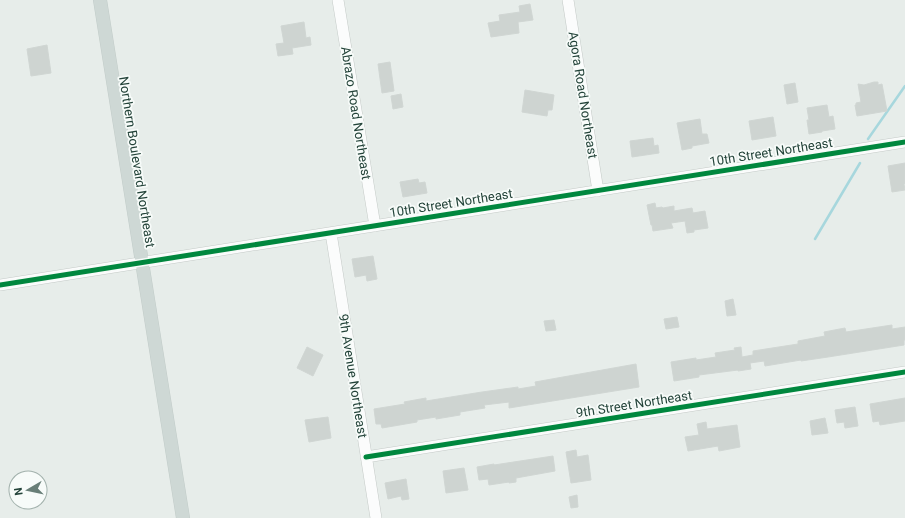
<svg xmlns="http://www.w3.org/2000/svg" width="905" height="518" font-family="Roboto,sans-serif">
<rect width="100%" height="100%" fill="#e7edea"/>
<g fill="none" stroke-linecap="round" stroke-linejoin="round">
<path stroke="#a7d7dd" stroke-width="2.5" d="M868,139L905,86
M815,239L860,163"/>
</g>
<path fill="#ced4d1" stroke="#d0d6d3" d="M530,4L533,20L518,22L519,33L491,37L488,23L500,21L499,15L520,12L519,6Z
M304,22L306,38L310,37L311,45L292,48L293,54L278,56L276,44L284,43L281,26Z
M47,45L51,73L31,76L27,49Z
M390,62L394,91L382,93L378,64Z
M874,82H878V85L882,84L887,111L857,116L855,105H856V103L861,102L858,84L864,85Z
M795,83L798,102L787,104L784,85Z
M525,90L554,95L552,110H548L547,116L522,112Z
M401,94L403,107L393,109L391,96Z
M827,105L829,117L833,116L835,129L822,131V132L809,134L807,120H809L807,108Z
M773,117L776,136L752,140L749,121Z
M700,119L702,134H707L709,143L692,146V148L682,150L677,123Z
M653,138L654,146L658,145L659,153L632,157L630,141Z
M905,163V183L904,184L905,190L892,192L888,166Z
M418,179L419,183L425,182L427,193L403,197L400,182Z
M655,203L656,208L662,207L663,208L674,206V211L692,208L693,213L705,211L708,228L694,230V232L687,233L685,221L671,223L673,228L653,231L652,225H651L647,205Z
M373,256L377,279L367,281L366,275L355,277L352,259Z
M733,299L736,315L727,316L725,301Z
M677,317L679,327L666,329L664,319Z
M554,320L556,330L546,331L544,321Z
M892,325V329L905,327V340H904V345L828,357L801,361V360L765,366L764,361L750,363L751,369L738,371V370L699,375V377L674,381L671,362L696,358V360L716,357L715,353L735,350L734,348L741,347L742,357L753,355V351L798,344V341L825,336L824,332L845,328L846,332Z
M307,347L323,355L313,376L297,368Z
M636,364L639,387L509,408V402L484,405L485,408L460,412V415L436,419V417L417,420V422L382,428L381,424H376L374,409L405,404L404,402L426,398V401L482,392L518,387V389L536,386L535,382Z
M905,398V421L880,425L879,421L873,422L870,404Z
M855,407L858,426L845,428L844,422L837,423L835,410Z
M328,417L331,438L309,442L305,420Z
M825,418L828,433L812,435L810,421Z
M706,422L707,429L737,425L740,447L719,451L718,446L688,451L685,437L699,435L697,424Z
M576,450L577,457L588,455L591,480L571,483L566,452Z
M553,456L555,471L516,478V482L509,483V482L489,485L488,479L479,480L477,467L494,464V465Z
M464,468L468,490L446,493L443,471Z
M406,479L409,499L402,500L401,496L388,499L385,483Z
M577,495L578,507L571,508L569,497Z"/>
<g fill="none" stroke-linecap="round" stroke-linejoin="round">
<defs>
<path id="minor" d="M338,0L375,226
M568,0L598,191
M331,233L376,518
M0,285L905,142
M366,457L905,372"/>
<path id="major" d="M100,0L183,518"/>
</defs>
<use href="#minor" stroke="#c4cac7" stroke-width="12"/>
<use href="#major" stroke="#c2ccc9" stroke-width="14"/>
<use href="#minor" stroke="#fbfcfc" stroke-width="11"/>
<use href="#major" stroke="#ced8d5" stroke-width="13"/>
<defs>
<path id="cycleway" d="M0,285L905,142
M366,457L905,372"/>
</defs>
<use href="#cycleway" stroke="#f7fbf9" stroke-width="8"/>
<use href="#cycleway" stroke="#00873e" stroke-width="5"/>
</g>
<g text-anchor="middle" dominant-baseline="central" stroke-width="3.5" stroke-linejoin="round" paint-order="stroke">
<g font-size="13" fill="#234339" stroke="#f7fbf9">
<text transform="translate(583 95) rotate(81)">Agora Road Northeast</text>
<text transform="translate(356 113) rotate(81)">Abrazo Road Northeast</text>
<text transform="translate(771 152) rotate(-9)">10th Street Northeast</text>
<text transform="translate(137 162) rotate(81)">Northern Boulevard Northeast</text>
<text transform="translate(451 203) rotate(-9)">10th Street Northeast</text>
<text transform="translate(353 376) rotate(81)">9th Avenue Northeast</text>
<text transform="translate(634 404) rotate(-9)">9th Street Northeast</text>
</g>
</g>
<g transform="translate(28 490) rotate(261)"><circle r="19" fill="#f7fbf9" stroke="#a2b1ac"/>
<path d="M0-3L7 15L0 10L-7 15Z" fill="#687e77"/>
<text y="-6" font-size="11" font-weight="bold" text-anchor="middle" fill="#234339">N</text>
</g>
</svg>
